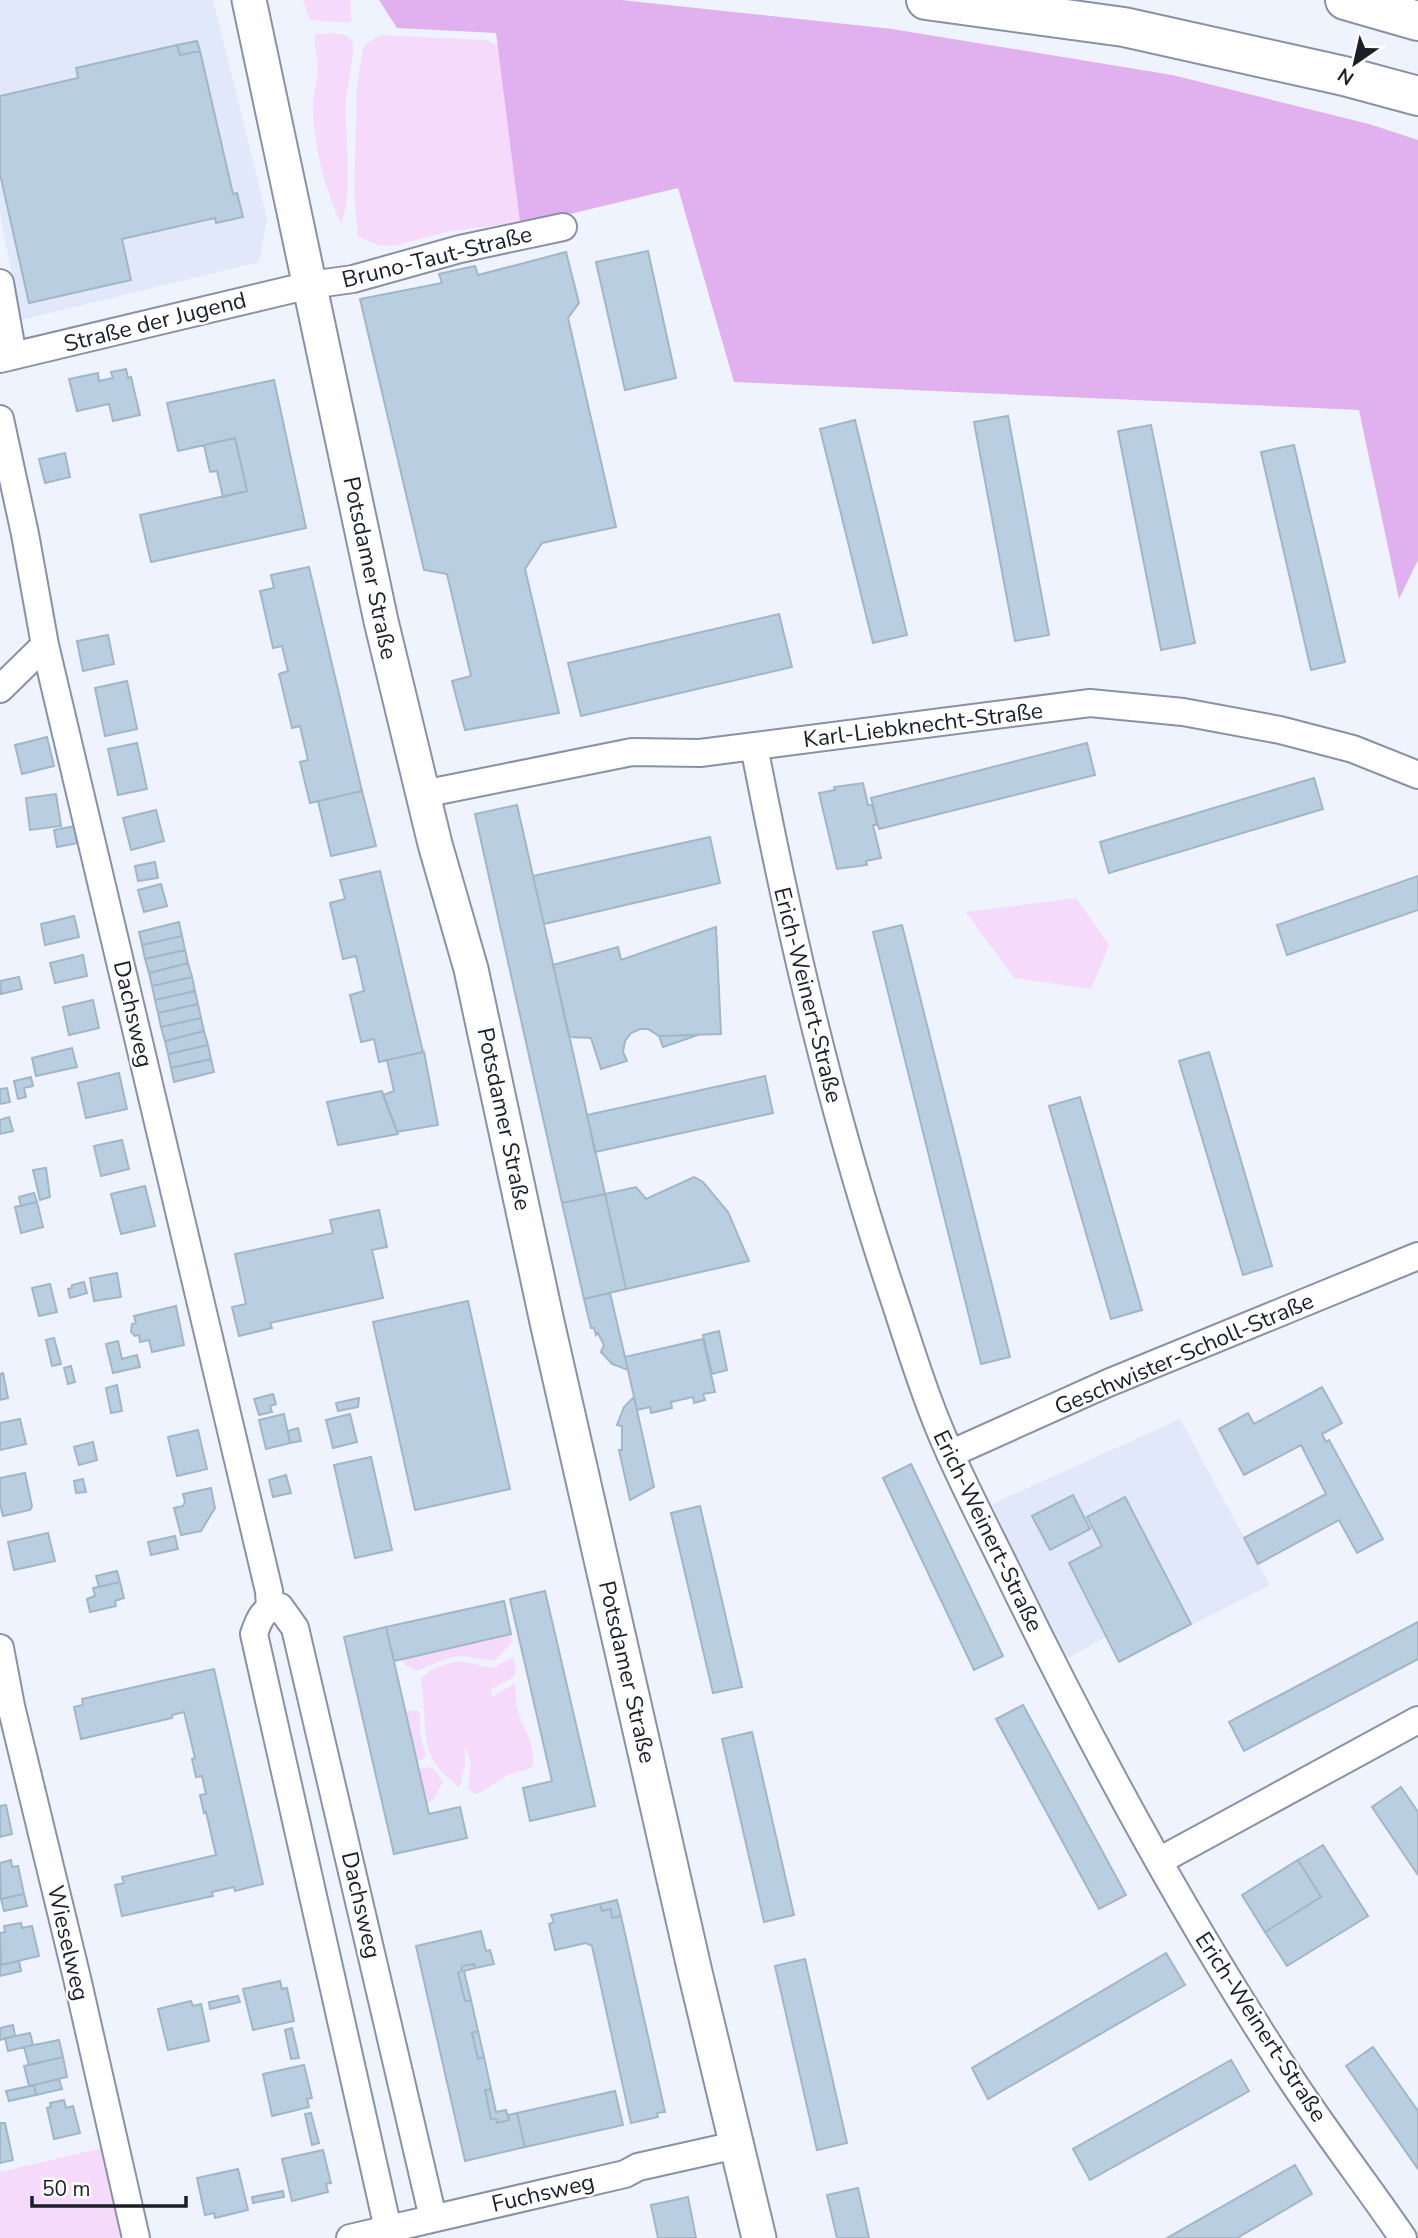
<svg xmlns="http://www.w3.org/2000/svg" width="1418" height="2238" font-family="'Nunito Sans',sans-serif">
<rect width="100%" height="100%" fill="#eff3fd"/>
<path fill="#e0e8fa" d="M0,0H213L267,218L259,262L21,320L0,214Z
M1180,1419L1270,1585L1119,1662L1106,1637L1064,1660L992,1504Z"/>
<path fill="#f5dafc" d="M303,0H350L352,19L349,23L310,20Z
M316,34C326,34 346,31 352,41C356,48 347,88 346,100C344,135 354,193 341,224C325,188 314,149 313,109C313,94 318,80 318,66C318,55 312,44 316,34Z
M380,35L486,40L498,46L520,222L447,232L393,246L378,245L358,237L354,192L357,85L363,49L367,43Z
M1076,898L1109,945L1091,989L1014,978L966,912Z
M511,1634L512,1642L495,1661L463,1656L451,1657L416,1671L405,1665L402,1659Z
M513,1657L516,1672L514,1677L491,1689L492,1697L514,1684C517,1692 515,1699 517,1707C521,1727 538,1746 532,1767C523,1772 513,1772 505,1777C494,1782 487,1791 475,1794L468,1789L471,1762L465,1747V1764L460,1786L458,1787C451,1778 439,1772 434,1762C421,1738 426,1705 421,1678C430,1669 450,1660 464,1662C474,1663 483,1667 493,1668Z
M417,1710L420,1713V1734L426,1757L417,1762L405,1712Z
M427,1767L434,1769L443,1782L433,1800L426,1804L418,1769Z
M115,2145L136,2238H0V2172Z"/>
<path fill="#e1b0ee" d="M379,0H621L892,29L1172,75L1369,124L1418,140V560L1399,599L1359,410L734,382L678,188L549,219L520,222L496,33L397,28Z"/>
<path fill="#b9cfe1" stroke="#a1b6c7" stroke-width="2" d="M197,41L200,51L180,55L177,45Z
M177,45L180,55L200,51L233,194L237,193L243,217L216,223L215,218L122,239L131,280L29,303L0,174V96L78,78L76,68Z
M648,251L676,378L625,390L596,262Z
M566,252L579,303L568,318L616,527L542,543L525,569L559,713L465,730L452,681L471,676L447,574L424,570L360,299L442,283L439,274L475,266L478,275Z
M126,369L128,378L131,377L140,415L113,421L109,404L77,411L69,379L98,373L99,381L113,378L111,372Z
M274,380L306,528L151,562L140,515L247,491L235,438L178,451L167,403Z
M1008,416L1049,635L1015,641L974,422Z
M855,420L907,635L873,643L820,429Z
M1151,425L1195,643L1161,650L1118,431Z
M235,438L247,491L223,497L217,471L210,472L204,445Z
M1294,445L1345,662L1311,670L1261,452Z
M65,453L70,477L45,483L39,459Z
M309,567L362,791L310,803L300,762L308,760L300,726L292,728L279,674L288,671L282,646L273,648L260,591L274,588L271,575Z
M779,614L792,667L581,716L568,663Z
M108,635L114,664L83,671L77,641Z
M127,681L137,729L105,736L95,688Z
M47,737L54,766L22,774L15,745Z
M137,743L147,789L118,795L108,749Z
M1087,743L1095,775L879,829L871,798Z
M1314,778L1323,809L1109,873L1100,842Z
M863,783L868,805L872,804L877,824L873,825L881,858L866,861L867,865L837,869L819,793L835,790L834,787Z
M362,791L376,846L331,856L318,801Z
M56,794L61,826L30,830L26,798Z
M517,805L605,1194L562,1203L475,814Z
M156,810L164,841L131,850L123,818Z
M75,826L78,843L57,847L54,830Z
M710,837L720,883L544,924L533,876Z
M155,862L158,878L138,881L135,866Z
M380,871L423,1052L379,1062L374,1039L361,1042L350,995L364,991L356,956L343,959L330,903L345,899L340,880Z
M1418,876V910L1287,955L1277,925Z
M161,884L167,906L144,912L138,890Z
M74,916L79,937L45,945L41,924Z
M179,922L182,936L142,945L139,932Z
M902,925L1010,1357L981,1364L873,932Z
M716,927L721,1034L659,1036L648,1029H640L631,1033L625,1041L623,1052L627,1061L601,1069L591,1038L569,1037L553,965L618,947L621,960Z
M182,936L185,950L145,959L142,945Z
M185,950L188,963L149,973L145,959Z
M83,955L87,976L55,983L50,963Z
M188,963L192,977L152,986L149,973Z
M19,977L22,989L1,994L0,981Z
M192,977L195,991L155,1000L152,986Z
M195,991L198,1004L158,1013L155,1000Z
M93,1000L99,1028L69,1035L63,1007Z
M198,1004L201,1018L161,1027L158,1013Z
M201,1018L204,1031L165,1041L161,1027Z
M204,1031L208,1045L168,1054L165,1041Z
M698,1035L663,1047L659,1036Z
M208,1045L211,1059L171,1068L168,1054Z
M72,1048L77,1067L36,1076L32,1058Z
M424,1052L438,1125L397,1132L383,1095L394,1091L387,1060Z
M1209,1052L1272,1266L1243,1275L1179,1061Z
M211,1059L214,1072L174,1082L171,1068Z
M119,1073L127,1109L86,1118L78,1083Z
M765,1076L773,1113L595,1152L587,1115Z
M31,1077L33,1086L24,1088L26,1097L18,1099L14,1081Z
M7,1088L10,1102L0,1104V1089Z
M382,1091L398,1134L338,1145L327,1102Z
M1080,1097L1142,1310L1111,1319L1049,1106Z
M9,1117L13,1131L0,1134V1120Z
M122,1140L129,1169L101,1176L94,1146Z
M46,1168L50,1197L40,1200L33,1170Z
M694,1177L703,1182L728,1212L749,1261L626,1289L605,1194L636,1187L646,1199Z
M145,1186L155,1226L121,1234L111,1194Z
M34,1193L37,1202L21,1206L19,1197Z
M605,1194L626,1289L584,1299L562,1203Z
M37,1202L43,1227L21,1233L15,1207Z
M379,1210L387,1247L372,1250L383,1298L270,1323L272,1328L239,1336L232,1307L246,1304L235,1254L333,1233L330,1220Z
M117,1273L121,1297L94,1301L90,1278Z
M84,1282L87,1293L70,1298L68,1289L72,1288V1285Z
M50,1284L57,1312L39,1316L32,1288Z
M610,1293L625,1357L628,1370L612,1364L601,1352L604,1345L598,1333L596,1335L594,1328H591L584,1299Z
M468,1301L510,1489L415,1510L373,1322Z
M176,1306L184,1345L152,1352L149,1340L140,1342L139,1335L135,1336L131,1332L132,1324L136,1323L134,1316Z
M719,1331L727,1370L712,1374L703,1335Z
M54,1338L61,1364L52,1366L46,1340Z
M703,1339L715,1392L703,1394L705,1400L694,1403L693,1397L671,1402L672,1408L651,1413L650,1407L637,1410L625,1357Z
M118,1341L122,1359L137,1355L140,1367L113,1373L106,1344Z
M71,1366L75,1382L68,1384L64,1368Z
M3,1373L8,1398L0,1400V1374Z
M117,1385L122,1411L111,1413L106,1388Z
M1322,1387L1342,1423L1322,1434L1326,1442L1329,1440L1383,1539L1357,1553L1339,1520L1258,1564L1244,1538L1326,1494L1301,1445L1244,1475L1219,1429L1248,1413L1254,1424Z
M273,1394L276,1404L270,1406L272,1412L259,1415L254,1399Z
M634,1397L654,1487L630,1500L619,1450H622V1426L617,1425L624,1407Z
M359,1398L358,1407L338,1411L336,1403Z
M284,1414L290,1443L266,1449L259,1420Z
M350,1414L357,1442L333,1448L326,1420Z
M20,1419L26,1444L0,1450V1423Z
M298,1428L301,1441L290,1443L288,1431Z
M198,1430L207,1469L177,1476L168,1437Z
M93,1442L97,1460L79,1465L74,1447Z
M371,1457L392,1550L355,1558L334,1465Z
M911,1464L1003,1656L974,1670L883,1478Z
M25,1473L32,1506L30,1510L3,1516L0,1504V1478Z
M286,1475L291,1493L273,1497L269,1480Z
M83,1479L86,1492L76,1493L74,1481Z
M211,1488L215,1508L201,1531L181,1535L174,1508L183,1506L185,1502L183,1494Z
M1073,1495L1090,1529L1050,1550L1032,1516Z
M1125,1497L1191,1624L1119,1662L1069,1563L1102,1546L1087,1517Z
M700,1506L742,1687L713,1693L671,1513Z
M48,1533L55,1561L14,1570L8,1542Z
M175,1536L178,1549L151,1555L148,1542Z
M117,1571L120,1582L99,1587L96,1576Z
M120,1582L124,1598L115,1601L116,1606L90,1612L87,1599L95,1596L93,1588Z
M545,1591L595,1806L530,1821L523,1788L552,1781L510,1599Z
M504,1601L511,1634L394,1661L386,1627Z
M1418,1622V1659L1244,1751L1229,1722Z
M386,1627L429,1814L460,1807L467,1838L394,1854L344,1637Z
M214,1669L263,1884L235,1891L234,1887L212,1892L213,1896L122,1916L115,1885L124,1883L122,1877L216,1855L206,1812L204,1813L200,1795L206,1794L202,1776L196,1777L192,1759L195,1758L184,1712L172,1715V1718L81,1739L74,1707L83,1705L82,1699Z
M1023,1705L1126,1895L1099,1909L996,1719Z
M752,1732L794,1915L764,1922L722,1739Z
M1401,1787L1418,1812V1875L1372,1807Z
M6,1805L12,1834L0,1837V1806Z
M1323,1845L1368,1916L1287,1966L1265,1932L1321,1897L1298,1860Z
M11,1860L12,1867L18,1866L24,1894L1,1899L0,1863Z
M1298,1860L1321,1897L1265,1932L1242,1895Z
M24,1894L27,1906L4,1911L1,1899Z
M617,1900L621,1916L612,1918L611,1909L602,1911L600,1904Z
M600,1904L602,1911L611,1909L612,1918L621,1916L665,2112L657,2113L658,2117L631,2123L592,1946L586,1943L555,1950L549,1924L554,1922L551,1915Z
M21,1923L22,1928L32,1926L39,1956L1,1965L0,1933L5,1932L4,1926Z
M481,1931L486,1951L490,1950L494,1964L475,1968L474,1964L462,1966V1970L458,1973L465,2001L471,2000L478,2031L472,2033L478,2059L484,2057L491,2089L485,2090L491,2119H496L497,2123L509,2120L508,2115L517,2113L525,2147L465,2161L416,1946Z
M1166,1953L1185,1985L988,2099L972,2068Z
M805,1959L847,2143L817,2150L775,1966Z
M19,1961L21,1971L0,1976V1963L1,1965Z
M474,1964L475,1968L464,1971L471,2000L465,2001L458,1973L462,1970V1966Z
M280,1981L282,1989L287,1988L294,2021L253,2030L243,1989Z
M238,1996L240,2002L210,2009L209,2002Z
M191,2001L193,2006L201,2004L209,2041L168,2050L158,2009Z
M13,2025L15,2036L0,2040V2028Z
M292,2028L299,2058L291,2059L285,2030Z
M478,2031L484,2057L478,2059L472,2033Z
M30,2033L33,2045L8,2051L5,2038Z
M59,2040L63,2057L29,2065L24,2047Z
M1373,2047L1418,2111V2169L1346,2066Z
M63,2057L67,2077L29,2086L24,2066Z
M1231,2060L1249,2091L1090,2180L1073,2149Z
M304,2065L312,2098L307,2099L309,2107L272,2116L263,2074Z
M59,2079L62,2089L36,2095L34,2085Z
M34,2085L36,2095L9,2101L6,2091Z
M491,2089L496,2112L506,2110L509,2120L497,2123L496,2119H491L485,2090Z
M615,2091L623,2125L525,2147L517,2113Z
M64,2100L66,2108L73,2106L80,2133L54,2139L47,2108L51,2107L50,2103Z
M311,2113L319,2143L312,2145L305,2114Z
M0,2123H5L13,2160L0,2163Z
M323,2150L331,2183L326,2184L328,2192L292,2201L282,2159Z
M1295,2165L1312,2194L1237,2238H1167Z
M238,2169L248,2210L215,2218L214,2213L205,2215L197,2178Z
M858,2188L869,2238H837L827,2195Z
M283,2191L284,2197L253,2203L252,2197Z
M688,2197L696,2238H658L651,2205Z"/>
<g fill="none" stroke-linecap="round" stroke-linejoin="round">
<defs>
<path id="minor" d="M0,283L13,356
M0,359L310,285L353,279L460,249L563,227
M0,419L25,534L45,645L269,1591L270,1608
M0,689L45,645
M754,746C790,932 831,1110 891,1290C906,1334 919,1379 937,1423C958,1476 986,1527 1011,1579C1094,1750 1185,1917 1289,2076C1325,2131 1366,2184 1403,2238
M423,794L632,752L700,753L1090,703L1183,712L1280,730L1353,749L1418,775
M950,1454L1108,1383L1418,1256
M0,1648L11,1706L77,1978L136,2238
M1159,1861L1418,1720
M388,2229L254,1634C259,1619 263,1608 280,1607L295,1628L433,2218
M350,2238L625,2174L638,2167L736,2145"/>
<path id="major" d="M249,0L381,621L435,844L471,969L547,1322L695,1972L759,2238"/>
<path id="highway" d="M926,0L1124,27L1344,76L1418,96
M1345,0L1418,21"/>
</defs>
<use href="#minor" stroke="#8891a7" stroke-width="30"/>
<use href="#major" stroke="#8891a7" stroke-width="37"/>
<use href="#highway" stroke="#8891a7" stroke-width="42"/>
<use href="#minor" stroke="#fff" stroke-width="26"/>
<use href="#major" stroke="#fff" stroke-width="33"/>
<use href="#highway" stroke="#fff" stroke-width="38"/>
</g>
<g text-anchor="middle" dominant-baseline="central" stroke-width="5" stroke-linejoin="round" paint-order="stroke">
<g font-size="23" fill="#1c1f28" stroke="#fff">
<text transform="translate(437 257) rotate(-14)">Bruno-Taut-Straße</text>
<text transform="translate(155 322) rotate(-14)">Straße der Jugend</text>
<text transform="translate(370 568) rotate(78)">Potsdamer Straße</text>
<text transform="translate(923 725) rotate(-7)">Karl-Liebknecht-Straße</text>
<text transform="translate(808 995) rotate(76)">Erich-Weinert-Straße</text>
<text transform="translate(133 1014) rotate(77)">Dachsweg</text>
<text transform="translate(504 1119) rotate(78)">Potsdamer Straße</text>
<text transform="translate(1184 1354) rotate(-23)">Geschwister-Scholl-Straße</text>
<text transform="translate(988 1531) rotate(64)">Erich-Weinert-Straße</text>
<text transform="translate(627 1672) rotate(77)">Potsdamer Straße</text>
<text transform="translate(361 1905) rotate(77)">Dachsweg</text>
<text transform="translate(68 1943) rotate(77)">Wieselweg</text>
<text transform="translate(1261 2027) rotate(57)">Erich-Weinert-Straße</text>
<text transform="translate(543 2193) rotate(-13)">Fuchsweg</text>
</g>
</g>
<g transform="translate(1355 63) rotate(214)" stroke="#ffffff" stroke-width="5" paint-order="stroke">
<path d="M0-5L12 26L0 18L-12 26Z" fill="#1c1f28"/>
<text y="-10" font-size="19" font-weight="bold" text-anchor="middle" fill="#1c1f28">N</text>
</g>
<path d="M32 2196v10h154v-10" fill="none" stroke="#1c1f28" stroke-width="3.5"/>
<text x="42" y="2196" font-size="21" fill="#1c1f28" stroke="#ffffff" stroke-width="5" paint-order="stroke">50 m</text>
</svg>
